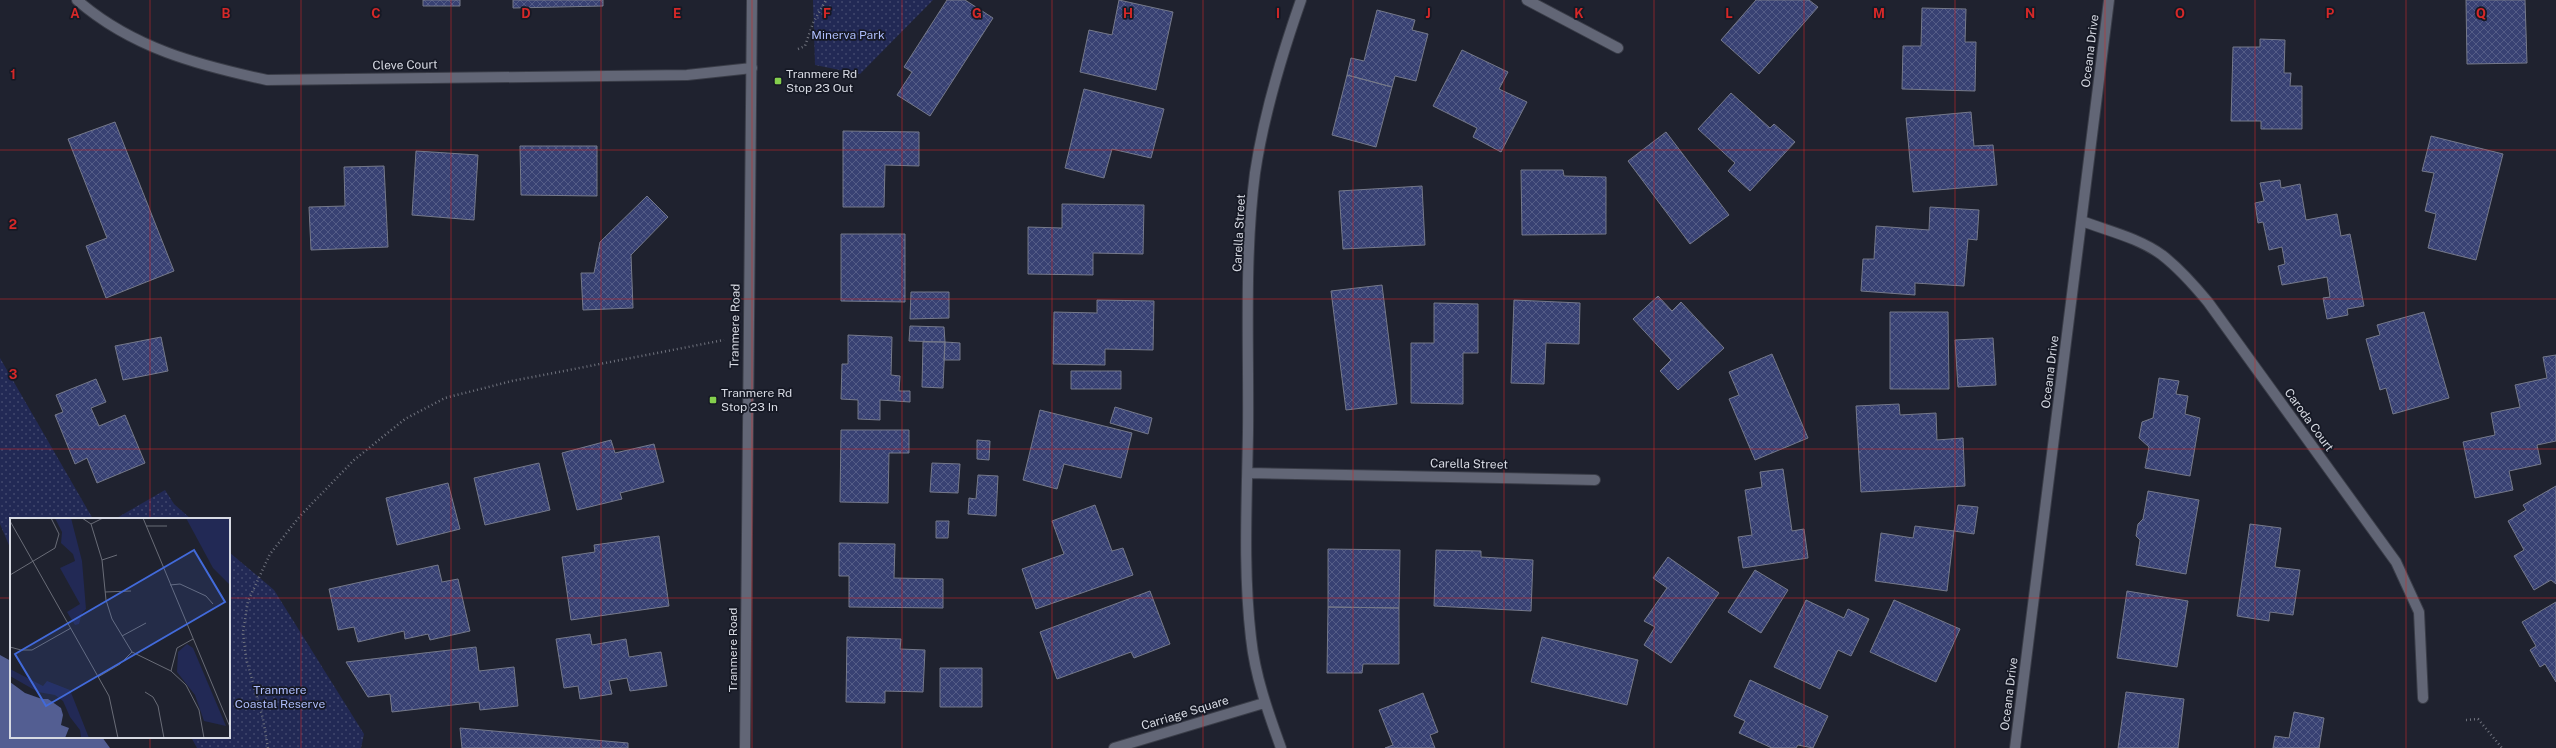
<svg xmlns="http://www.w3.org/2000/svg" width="2556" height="748" font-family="'Public Sans',sans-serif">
<defs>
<pattern id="grass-dots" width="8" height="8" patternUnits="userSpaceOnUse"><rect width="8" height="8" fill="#222955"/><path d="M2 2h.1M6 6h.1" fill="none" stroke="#41476d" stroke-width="1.8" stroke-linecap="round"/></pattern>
<pattern id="building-cross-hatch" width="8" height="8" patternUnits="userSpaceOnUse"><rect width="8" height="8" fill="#384173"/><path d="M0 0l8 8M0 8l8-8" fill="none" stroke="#545c87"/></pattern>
</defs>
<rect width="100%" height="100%" fill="#1f222f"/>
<path fill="url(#grass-dots)" d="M813,0H933L860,74L815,65Z
M0,358L93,519H11V550L0,524Z
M165,490L174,504L191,519H115Z
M229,552L274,590L364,734L361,748H197L191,737H229Z"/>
<path fill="#535e92" d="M0,655L11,661V737H102L110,748H0Z"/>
<path fill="url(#building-cross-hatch)" stroke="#75798a" d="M423,0H460V6H423Z
M513,0H603V6L513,8Z
M947,0H965L993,18L930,116L897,95L912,72L904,67Z
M1119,0L1173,12L1156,90L1080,72L1089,30L1112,35Z
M1756,0H1809L1818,7L1759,74L1721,40Z
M2466,0H2525L2527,63L2467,64Z
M1922,8L1966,9L1965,42H1976L1975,91L1902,89L1903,46H1921Z
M1377,10L1415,20L1412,30L1428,34L1416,81L1395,76L1392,87L1347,75L1351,58L1364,61Z
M2260,39L2285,40L2284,73H2291L2290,86H2302V129H2261V121H2231L2233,47H2260Z
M1462,50L1508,72L1499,89L1527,102L1501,152L1473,137L1477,128L1433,106Z
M1347,75L1392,87L1376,147L1332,135Z
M1084,89L1164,109L1151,158L1112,149L1104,178L1065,168Z
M1731,93L1770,128L1774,124L1795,142L1750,191L1728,171L1735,163L1698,129Z
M1971,112L1974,146L1993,145L1997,185L1913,192L1906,118Z
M115,122L174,271L106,298L86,246L107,238L68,139Z
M843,131L919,132V166L885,165L884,207H843Z
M1666,132L1729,215L1690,244L1628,161Z
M2431,136L2503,154L2476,260L2428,248L2436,214L2425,211L2434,173L2422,171Z
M520,146H597V196L521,195Z
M416,151L478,155L474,220L412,215Z
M384,166L388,247L311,250L309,207L345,206L344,167Z
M1521,170H1563L1564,176L1606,177V234L1522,235Z
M2280,180L2281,188L2300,184L2306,220L2337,214L2341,236L2350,234L2364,306L2347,309L2348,315L2327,319L2323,298L2330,297L2327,277L2282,285L2278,266L2285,264L2282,247L2269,250L2263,222L2258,223L2255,203L2264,201L2260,183Z
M1422,186L1425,245L1343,249L1339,191Z
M647,196L668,217L631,255L633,308L583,310L581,273H594L600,242Z
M1062,204L1144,205L1143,254L1093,253V275L1028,274V227L1062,228Z
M1930,207L1979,210L1977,240L1968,239L1964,286L1915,283V295L1861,291L1863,259H1874L1876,226L1929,230Z
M841,234H905V302L841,301Z
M1382,285L1397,404L1346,410L1331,291Z
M911,292H949V318L910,319Z
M1658,296L1672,311L1681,302L1724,348L1678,390L1660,371L1671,360L1633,319Z
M1097,300L1154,301L1153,350L1105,349V365L1053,364L1054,312L1097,313Z
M1514,300L1580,303L1579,344L1546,343L1544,384L1511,383Z
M1434,303L1478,304V353H1463V404L1411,403V343H1434Z
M1890,312H1948L1949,389H1890Z
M2424,312L2449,398L2393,414L2386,388L2380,390L2366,339L2380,335L2377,325Z
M910,326L944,327L945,342L909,341Z
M848,335L892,337L891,375L900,376L899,391H910V402L880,400V420L858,419V400L841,399L842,364H848Z
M161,337L168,371L123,380L115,346Z
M1993,338L1996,385L1958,387L1955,340Z
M923,342H945L943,388L922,387Z
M945,342L960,343V360H944Z
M1772,354L1808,438L1755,460L1729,399L1739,395L1729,372Z
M2556,355V441L2537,445L2541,464L2509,471L2513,490L2475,498L2463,442L2495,435L2491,413L2520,407L2515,385L2547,378L2543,357Z
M1071,371H1121V389H1071Z
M2159,378L2179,381L2176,394L2188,396L2185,414L2200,418L2190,476L2145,468L2149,447L2139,438L2142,422L2153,418Z
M96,379L106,402L91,408L99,426L125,415L145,463L97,483L87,458L75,464L55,415L63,412L56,395Z
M1899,404L1900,415L1936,413L1937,440L1963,438L1965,486L1861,492L1856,406Z
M1115,407L1152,418L1148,434L1110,423Z
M1040,410L1132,433L1121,478L1064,464L1057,489L1023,480Z
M841,430H909V453H889L888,503L840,502Z
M611,440L615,453L654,444L664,482L620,493L622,499L577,510L562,453Z
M977,440L990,441L989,460L977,459Z
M539,463L550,510L485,525L474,478Z
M932,463L960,464L958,493L930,492Z
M1783,469L1792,531L1804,529L1808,558L1743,568L1738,537L1752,535L1745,490L1762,487L1760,472Z
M978,475L998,476L996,516L968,514L969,498L976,499Z
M448,483L460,529L397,545L386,498Z
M2556,486V584L2551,580L2534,590L2514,556L2524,550L2508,521L2526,510L2523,505Z
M2148,491L2199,500L2186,574L2136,565L2140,540L2136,536L2138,524L2143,519Z
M1095,505L1112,551L1123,548L1133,575L1036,609L1022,569L1064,554L1052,521Z
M1958,505L1978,507L1974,534L1954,531Z
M936,521H949L948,538H936Z
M2250,524L2281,528L2275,567L2300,570L2293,615L2270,612L2269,621L2237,616Z
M1915,526L1954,531L1947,591L1875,581L1881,533L1913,538Z
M659,536L669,606L571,620L562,557L595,552L594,545Z
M839,543L895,544L894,578L943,579V608L849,607V576H839Z
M1328,549L1400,550L1399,608L1328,607Z
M1436,550L1481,551V557L1533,560L1531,611L1434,606Z
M1668,557L1719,593L1671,663L1644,645L1655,627L1644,621L1667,588L1653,578Z
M438,565L442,582L458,579L470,631L430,640L428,634L405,639L404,631L358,642L354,627L338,630L329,589Z
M1755,570L1788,590L1761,633L1728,612Z
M1150,591L1170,644L1134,658L1131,652L1057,679L1040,632Z
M2127,591L2188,601L2177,667L2117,658Z
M1806,600L1844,618L1848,609L1869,619L1851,656L1838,650L1820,689L1774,667Z
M1894,600L1960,629L1936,682L1870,652Z
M2556,602V682L2545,664L2540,667L2530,650L2536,646L2522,622Z
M1328,607L1399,608V664H1363L1362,673H1327Z
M590,634L592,645L626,639L629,657L661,652L667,686L630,691L627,678L609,681L612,694L580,699L578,686L564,688L556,639Z
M847,637L901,639L900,649L925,650L923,692L885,691V703L846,702Z
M1542,637L1638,660L1627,705L1531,682Z
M476,647L479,671L514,667L518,706L480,710L479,702L392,712L390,694L368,697L346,662Z
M940,668H982V707H940Z
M1750,680L1828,716L1813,748L1798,745L1796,748H1772L1739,733L1745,721L1734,716Z
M2126,692L2184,699L2178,748H2118Z
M1423,693L1438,732L1430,735L1435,748H1385L1393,745L1379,710Z
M2294,712L2324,718L2319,748H2273L2275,736L2289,738Z
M460,728L628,743V748H462Z"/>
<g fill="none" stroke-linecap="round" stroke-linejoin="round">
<defs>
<path id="minor" d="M77,0C132,48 198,65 267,80L687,75L752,68
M1527,0L1618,48
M2082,221C2108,231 2139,238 2162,255C2180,269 2194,285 2208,302L2396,562L2419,612L2423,698
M1248,473L1595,480
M1114,748L1264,703
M1281,748C1268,712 1255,676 1251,638C1243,570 1247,500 1248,432C1249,347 1244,257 1255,173C1264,113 1281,57 1301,0
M2015,748L2109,0"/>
<path id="tertiary" d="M745,748L752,0"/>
</defs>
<use href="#minor" stroke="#3a3d48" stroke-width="12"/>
<use href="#tertiary" stroke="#3a3d48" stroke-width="12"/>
<path stroke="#70737e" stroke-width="2.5" stroke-dasharray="1 3" stroke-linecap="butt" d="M798,49L805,46L813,23L826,0
M2466,720L2478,719L2502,748
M268,748L263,719L246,658L243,632L248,601L270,554L300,516L354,460L405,419L445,398L512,381L724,340"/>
<use href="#minor" stroke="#626676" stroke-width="10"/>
<use href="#tertiary" stroke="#626676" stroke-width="10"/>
</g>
<path fill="none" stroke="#d62828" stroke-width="1" stroke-opacity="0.55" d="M150,0V519M301,0V748M451,0V748M601,0V748M752,0V748M902,0V748M1052,0V748M1203,0V748M1353,0V748M1504,0V748M1654,0V748M1804,0V748M1955,0V748M2105,0V748M2255,0V748M2406,0V748M0,150H2556M0,299H2556M0,449H2556M0,598H11M229,598H2556M150,737V748"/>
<g fill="#84cf4d" stroke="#161925" stroke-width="1.5">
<rect x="774" y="77" width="8" height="8" rx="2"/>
<rect x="709" y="396" width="8" height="8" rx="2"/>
</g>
<g text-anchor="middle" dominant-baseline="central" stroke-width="3.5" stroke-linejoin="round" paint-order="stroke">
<g font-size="12" fill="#aebdfc" stroke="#161925">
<text x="848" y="35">Minerva Park</text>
<text x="280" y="690">Tranmere<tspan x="280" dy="14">Coastal Reserve</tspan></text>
</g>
<g font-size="12" fill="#d7dae3" stroke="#161925">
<text transform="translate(2090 51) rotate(-83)">Oceana Drive</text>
<text transform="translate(405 65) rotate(-1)">Cleve Court</text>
<text transform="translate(1239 233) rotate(-87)">Carella Street</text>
<text transform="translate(735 326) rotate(-89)">Tranmere Road</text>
<text transform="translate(2050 372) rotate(-83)">Oceana Drive</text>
<text transform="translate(2309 420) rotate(54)">Caroda Court</text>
<text transform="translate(1469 464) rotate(1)">Carella Street</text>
<text transform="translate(733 650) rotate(-90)">Tranmere Road</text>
<text transform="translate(2009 694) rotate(-83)">Oceana Drive</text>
<text transform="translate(1185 713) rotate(-17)">Carriage Square</text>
</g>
<g font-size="12" fill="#d7dae3" stroke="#161925" text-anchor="start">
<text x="786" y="74">Tranmere Rd<tspan x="786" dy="14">Stop 23 Out</tspan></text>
<text x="721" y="393">Tranmere Rd<tspan x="721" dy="14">Stop 23 In</tspan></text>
</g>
</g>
<g transform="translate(10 518)">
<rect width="220" height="220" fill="#1f222f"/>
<path d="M45,0H61L72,43L76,91L72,95L69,106L65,107L57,94L70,86L50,50L65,43L63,36L51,25L52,14ZM177,126L183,130L216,208L194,203L185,177L167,154L168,134ZM0,151L33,168L37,163L60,172L79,220L71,219L70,212L60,199L53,183L45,177L28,174L0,158Z" fill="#222955"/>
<path d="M176,0H220V67L203,50Z" fill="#222955"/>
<path d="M0,164L15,175L32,181H38L51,190L53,197L51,207L59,210L55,220H0Z" fill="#535e92"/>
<path fill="none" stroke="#696c77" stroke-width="1" d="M72,0L81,6L92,42L96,82L102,101L122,134L161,153L176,167L189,192L194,220M133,0L220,209M0,3L99,178L108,220M81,6L93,0M136,8H157M92,42L107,37M0,57L45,30L49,16L41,0M160,67L170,66L196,78L203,86M95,74L121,73M112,118L136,105M0,129L11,132H22L61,110M161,153L167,130L183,121M88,159L110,146L122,134M135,174L143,179L148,188L154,220"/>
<path fill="#426ada" fill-opacity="0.15" stroke="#426ada" stroke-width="2" d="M184,32L215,84L36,188L5,136Z"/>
<rect width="220" height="220" fill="none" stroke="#d7dae3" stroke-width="2"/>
</g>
<g font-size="13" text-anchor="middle" font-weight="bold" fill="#d62828" stroke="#161925" stroke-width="3.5" stroke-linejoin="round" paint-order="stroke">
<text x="75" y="18">A</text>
<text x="226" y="18">B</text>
<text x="376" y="18">C</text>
<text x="526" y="18">D</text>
<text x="677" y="18">E</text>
<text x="827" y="18">F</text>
<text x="977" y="18">G</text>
<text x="1128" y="18">H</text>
<text x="1278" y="18">I</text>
<text x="1428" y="18">J</text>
<text x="1579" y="18">K</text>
<text x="1729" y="18">L</text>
<text x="1879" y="18">M</text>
<text x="2030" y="18">N</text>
<text x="2180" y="18">O</text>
<text x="2330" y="18">P</text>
<text x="2481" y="18">Q</text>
<text x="13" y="79">1</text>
<text x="13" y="229">2</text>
<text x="13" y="379">3</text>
</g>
</svg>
